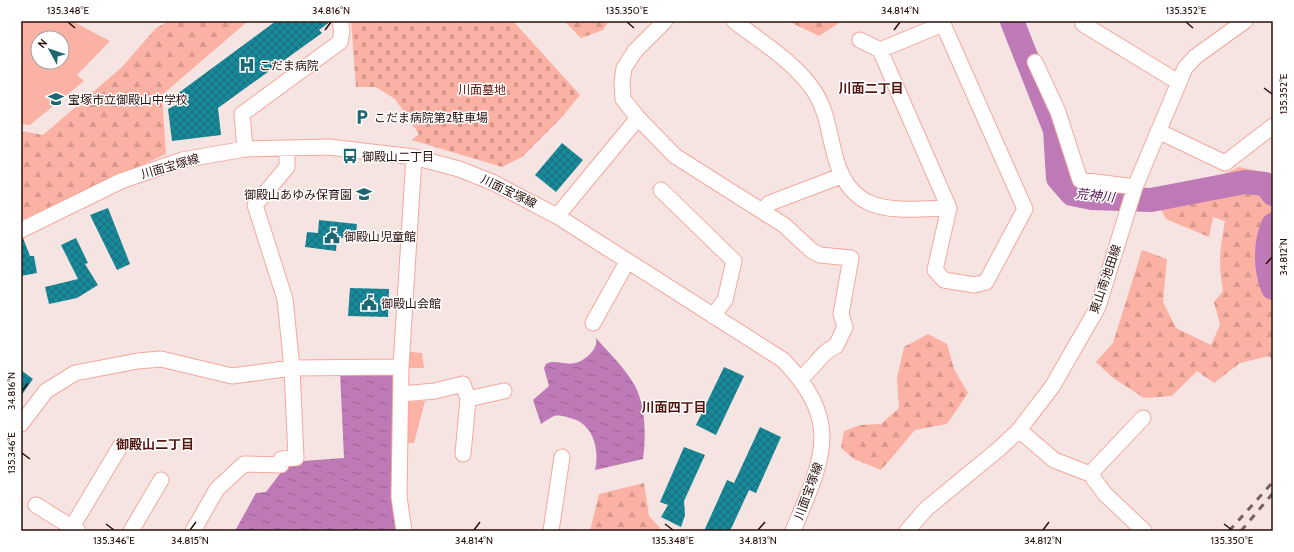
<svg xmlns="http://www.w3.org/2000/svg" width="1294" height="552" font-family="Cabin,'Noto Sans JP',sans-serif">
<defs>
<pattern id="forest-firs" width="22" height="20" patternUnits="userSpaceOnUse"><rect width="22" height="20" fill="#fbb1a3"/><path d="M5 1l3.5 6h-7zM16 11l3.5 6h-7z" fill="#d7978b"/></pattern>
<pattern id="cemetery-stones" width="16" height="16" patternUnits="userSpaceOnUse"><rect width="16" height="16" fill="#fbb1a3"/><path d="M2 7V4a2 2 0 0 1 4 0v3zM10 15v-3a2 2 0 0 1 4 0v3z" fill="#d7978b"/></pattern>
<pattern id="water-ripples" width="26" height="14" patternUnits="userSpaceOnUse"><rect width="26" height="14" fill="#be79b7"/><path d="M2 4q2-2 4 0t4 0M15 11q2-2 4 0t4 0" fill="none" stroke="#9b6293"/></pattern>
<pattern id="building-cross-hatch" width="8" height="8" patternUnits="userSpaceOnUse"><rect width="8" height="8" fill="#198999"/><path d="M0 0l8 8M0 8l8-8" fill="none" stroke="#176e7b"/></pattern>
</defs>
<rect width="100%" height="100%" fill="#f5e4e1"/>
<path fill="#fbb1a3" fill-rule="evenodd" d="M21,21H72L110,41L77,75L84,81L30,125L21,124ZM38,38H62V62H38Z
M410,352L422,353L424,368H408Z
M425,401L414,443H406L409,402Z"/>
<path fill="url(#forest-firs)" d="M169,21H248L162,95L166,154L21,220V131L43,135L121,68L156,28Z
M564,21H609L603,30L581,38Z
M788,21H842L819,36Z
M1239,167L1273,174V360L1269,356L1240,363L1214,383L1197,371L1172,396L1144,398L1112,377L1096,362L1113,343L1142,250L1167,259L1163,302L1176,328L1211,345L1220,325L1214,302L1223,291C1218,263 1220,249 1225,221L1213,217L1209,237L1166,219L1157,202L1178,186L1214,179Z
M928,334L947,344L954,369L968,393L947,424L915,430L881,470L854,459L841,448L844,431L861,425L881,424L899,408L897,379L904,347Z
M644,483L649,516L663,531H590L599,494Z"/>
<path fill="url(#cemetery-stones)" d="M351,21H513L580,95L561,118L522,157L502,167L412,140L419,134L395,99L376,87H356Z"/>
<path fill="url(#water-ripples)" d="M596,338C609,353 626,369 635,386C646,407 646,436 643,459L595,470C600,449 593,423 570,418C565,416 559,415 554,416C550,418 545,421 541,424L533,400L549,386L544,368L546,364C558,357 571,373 590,354C595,349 597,345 596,338Z
M340,371L396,372L393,424L392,488L398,531H235L256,493L266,492L289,462L344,458Z"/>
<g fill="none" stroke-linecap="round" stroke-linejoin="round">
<path stroke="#be79b7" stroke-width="24" d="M1012,21L1055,130L1058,178L1072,194L1092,198L1151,200L1245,182L1265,184L1273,194
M1273,225C1265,243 1265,269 1273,288"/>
</g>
<path fill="url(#building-cross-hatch)" d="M276,21H331L319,30L322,33L218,108L221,135L172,141L168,109L178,104L173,97Z
M562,143L583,160L556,192L535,175Z
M108,208L130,264L117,270L90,215Z
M319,220L357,224L355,240L337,237L336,251L305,247L307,232L318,233Z
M23,238L30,256H34L37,273L21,276V239Z
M76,238L88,263L85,264L98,285L77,298L49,304L45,287L78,279L61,245Z
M350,288L389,289L388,317L348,316Z
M724,367L744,376L716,435L696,425Z
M21,370L33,379L21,396Z
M760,427L781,437L756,493L749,490L730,531H704L727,480L734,483Z
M684,447L705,455L684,501L685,515L681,527L661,517L668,505L660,502Z"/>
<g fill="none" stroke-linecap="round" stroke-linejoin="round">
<defs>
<path id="minor" d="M665,21L635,51L624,68L622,82L623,99L638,118L675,156L784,225L812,251L820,255L851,258L841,314L845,327L836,346C823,350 813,369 801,378
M734,21C761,42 795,62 814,91C826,109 828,128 833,148C848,218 891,210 949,208
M943,24L1025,209L986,282L974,285L944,280L935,270L949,208L880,50Z
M1083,24L1178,82
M860,40L880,50
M1035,62L1058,112L1080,180L1135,187
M1158,131L1225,163L1273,126
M245,149L242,114L340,42L342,31L340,21
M661,190L734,261L725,300L713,316
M762,210L770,203L841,176
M557,216L638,118
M21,230L121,181L182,160L245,149L329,147L414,157L459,169L492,182L557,216L783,360C844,423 822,460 793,531
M593,323L627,262
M401,394L435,391L463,384L468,399L463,454
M468,399L504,391
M21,424L46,391L75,373L138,361L161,359L232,376L292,368L401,367
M1019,430L1054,460L1090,474L1105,494L1144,531
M1090,474L1143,418
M36,505L78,531
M72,527L121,445
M131,531L161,480
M193,531L217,489L244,464L281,465V459L296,458L292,368L285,299L255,205L287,167V148
M404,531L399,497L401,367L414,157
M551,531L562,457
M907,531L926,509L1000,448L1019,430L1052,387L1098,307L1135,187L1185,68L1195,57L1245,21"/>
</defs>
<use href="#minor" stroke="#f4a89b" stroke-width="17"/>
<use href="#minor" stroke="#fff" stroke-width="15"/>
<path stroke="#78615d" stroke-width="3" stroke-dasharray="7 7" stroke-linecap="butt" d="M1229,531L1273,482
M1241,531L1273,493"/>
</g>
<path fill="none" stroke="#2a0f0b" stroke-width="1.5" d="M68,22L75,28M627,22L634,28M1186,22L1193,28M325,30L331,22M894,30L900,22M1264,88L1272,94M1266,264L1272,257M22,391L28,383M22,453L30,459M106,524L114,530M665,524L673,530M1224,524L1232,530M190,530L196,522M474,530L480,522M758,530L765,522M1043,530L1049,522"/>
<defs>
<symbol id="hospital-bare" viewBox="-9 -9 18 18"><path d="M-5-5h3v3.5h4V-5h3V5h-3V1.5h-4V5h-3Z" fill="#1d6773" stroke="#fff" stroke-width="2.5" paint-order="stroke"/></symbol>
<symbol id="school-bare" viewBox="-9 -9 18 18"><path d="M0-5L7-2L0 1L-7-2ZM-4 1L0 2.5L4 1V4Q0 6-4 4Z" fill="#1d6773" stroke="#fff" stroke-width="2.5" paint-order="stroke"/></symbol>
<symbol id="parking-bare" viewBox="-9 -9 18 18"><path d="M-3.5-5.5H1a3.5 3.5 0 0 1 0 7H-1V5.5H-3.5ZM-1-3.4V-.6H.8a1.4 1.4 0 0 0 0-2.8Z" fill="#1d6773" stroke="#fff" stroke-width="2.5" paint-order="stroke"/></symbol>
<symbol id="bus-bare" viewBox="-9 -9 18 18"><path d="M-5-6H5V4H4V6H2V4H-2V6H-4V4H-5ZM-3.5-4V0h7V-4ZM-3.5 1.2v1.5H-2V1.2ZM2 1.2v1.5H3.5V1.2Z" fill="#1d6773" stroke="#fff" stroke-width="2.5" paint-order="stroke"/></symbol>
<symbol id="civic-bare" viewBox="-9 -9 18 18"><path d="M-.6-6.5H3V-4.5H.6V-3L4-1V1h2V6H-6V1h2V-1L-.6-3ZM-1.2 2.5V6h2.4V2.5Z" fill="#1d6773" stroke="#fff" stroke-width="2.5" paint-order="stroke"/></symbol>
</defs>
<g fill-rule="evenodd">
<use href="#hospital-bare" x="236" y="54" width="22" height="22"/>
<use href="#school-bare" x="45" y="88" width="22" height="22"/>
<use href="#parking-bare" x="351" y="106" width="22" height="22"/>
<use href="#bus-bare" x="339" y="145" width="22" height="22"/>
<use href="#school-bare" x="353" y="183" width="22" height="22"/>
<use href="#civic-bare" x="321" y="225" width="22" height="22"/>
<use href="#civic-bare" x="358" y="292" width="22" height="22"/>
</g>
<g text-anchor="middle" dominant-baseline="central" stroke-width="3" stroke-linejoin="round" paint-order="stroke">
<g font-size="12" fill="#2a0f0b" stroke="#fff" text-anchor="start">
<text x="259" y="65">こだま病院</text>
<text x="68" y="99">宝塚市立御殿山中学校</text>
<text x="374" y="117">こだま病院第2駐車場</text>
<text x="362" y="156">御殿山二丁目</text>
<text x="352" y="194" text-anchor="end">御殿山あゆみ保育園</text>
<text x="344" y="236">御殿山児童館</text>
<text x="381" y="303">御殿山会館</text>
</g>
<g font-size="12" fill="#651007" stroke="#fff">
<text x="482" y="89">川面墓地</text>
</g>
<g font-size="12" fill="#2a0f0b" stroke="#fff">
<text transform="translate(170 166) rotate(-16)">川面宝塚線</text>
<text transform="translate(509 191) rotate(26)">川面宝塚線</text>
<text transform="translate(1105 279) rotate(-71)">東山南池田線</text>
<text transform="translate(808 491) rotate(-70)">川面宝塚線</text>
</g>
<g font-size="13" font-weight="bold" fill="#52160e" stroke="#fff">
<text x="871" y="88">川面二丁目</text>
<text x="674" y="407">川面四丁目</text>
<text x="155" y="444">御殿山二丁目</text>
</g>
<g font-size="13" font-style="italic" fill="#51124d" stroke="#fff">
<text transform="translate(1095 195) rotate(6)">荒神川</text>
</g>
</g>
<rect width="1294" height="552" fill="none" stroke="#ffffff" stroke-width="44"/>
<g transform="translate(50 50) rotate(310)"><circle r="19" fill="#ffffff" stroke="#aa9f9d"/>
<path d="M0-3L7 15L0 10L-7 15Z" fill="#1d6773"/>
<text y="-6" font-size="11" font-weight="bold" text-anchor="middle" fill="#2a0f0b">N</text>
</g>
<rect x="22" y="22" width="1250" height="508" fill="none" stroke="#2a0f0b" stroke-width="1.5"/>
<g font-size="10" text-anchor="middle" fill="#2a0f0b">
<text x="68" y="14">135.348°E</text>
<text x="331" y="14">34.816°N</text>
<text x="627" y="14">135.350°E</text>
<text x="900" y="14">34.814°N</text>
<text x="1186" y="14">135.352°E</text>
<text transform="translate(1283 94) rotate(-90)" y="4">135.352°E</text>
<text transform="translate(1283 257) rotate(-90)" y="4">34.812°N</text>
<text transform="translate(11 391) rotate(-90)" y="4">34.816°N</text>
<text transform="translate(11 453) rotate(-90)" y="4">135.346°E</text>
<text x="114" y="544">135.346°E</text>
<text x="190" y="544">34.815°N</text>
<text x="474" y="544">34.814°N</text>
<text x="673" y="544">135.348°E</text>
<text x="758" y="544">34.813°N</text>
<text x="1043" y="544">34.812°N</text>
<text x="1232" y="544">135.350°E</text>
</g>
</svg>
